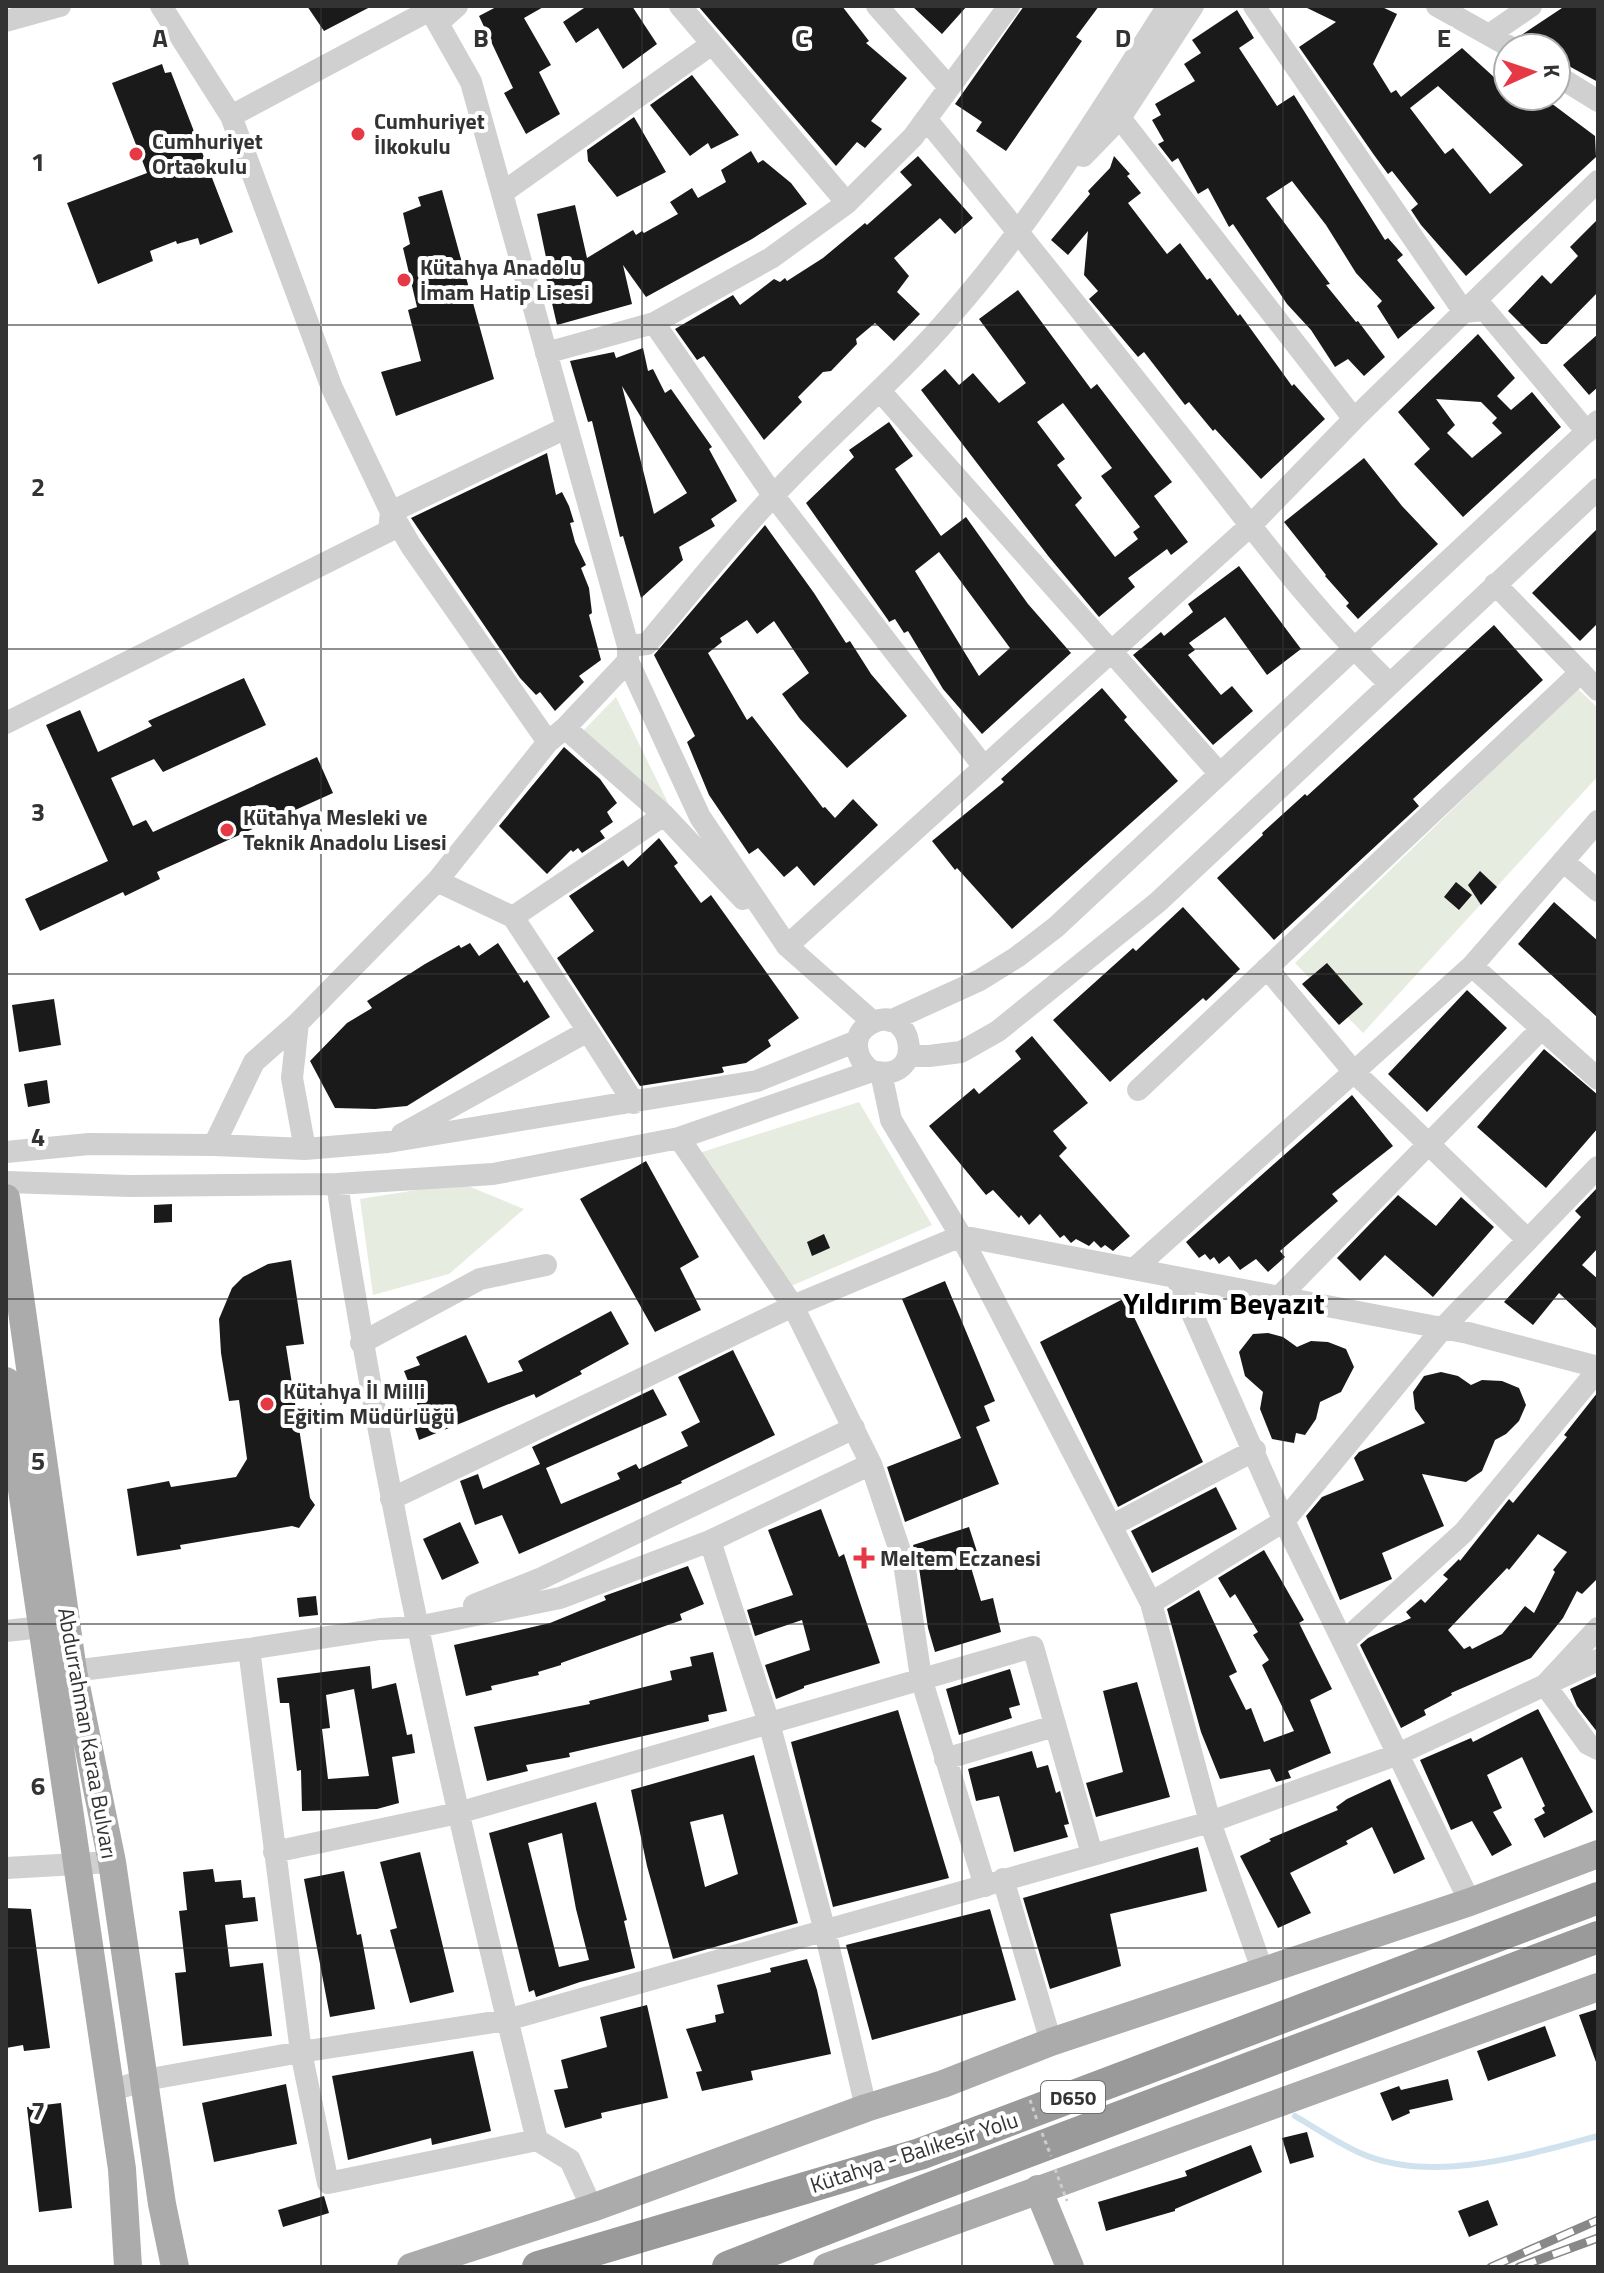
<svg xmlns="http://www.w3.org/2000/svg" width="1604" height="2273" font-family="'Titillium Web',sans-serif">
<rect width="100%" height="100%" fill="#fff"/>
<path fill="#e6ecdf" d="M1577,688L1598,708V776L1363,1033L1295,963Z
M616,697L671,809L581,733Z
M859,1102L932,1225L789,1287L696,1154Z
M461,1183L524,1209L449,1274L373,1295L360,1199Z"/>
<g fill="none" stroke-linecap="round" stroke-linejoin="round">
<path stroke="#cfe2ee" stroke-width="6" d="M1295,2116C1317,2129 1338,2143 1360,2153C1431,2185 1527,2155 1598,2136"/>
</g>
<path fill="#1a1a1a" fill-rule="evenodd" d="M307,6H372L324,31Z
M498,6H545L524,18L551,65L539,72L560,114L526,134L504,93L513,88L479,16Z
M587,6H632L657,44L623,69L598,28L576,43L563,22Z
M698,6H842L869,41L866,43L907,78L871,121L882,129L865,148L857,142L836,166Z
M912,6H967L942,34Z
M1024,6H1099L1076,37L1082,41L1006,151L976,131L982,122L955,104Z
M1303,6H1380L1397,14L1373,64L1391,93L1396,90L1401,97L1462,48L1495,78L1508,80V96H1526L1533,105L1543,97L1595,136L1596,157L1466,276L1421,225L1411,210L1418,204L1392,171L1388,174L1374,155L1299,47L1336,22ZM1438,86L1523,165L1490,194L1453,148L1445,154L1410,108Z
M1565,6H1598V82L1556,59V48H1538L1520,36Z
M1237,10L1254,38L1239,48L1277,106L1294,95L1385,240L1388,238L1403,255L1397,260L1435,308L1398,339L1377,306L1382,301L1356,273L1326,225L1292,181L1266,198L1330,284L1326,285L1356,322L1358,321L1385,357L1364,376L1348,359L1335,367L1311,330L1287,304L1233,224L1229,227L1208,188L1198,194L1178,158L1172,162L1158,144L1164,141L1152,120L1161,115L1155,104L1195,81L1184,64L1201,53L1192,40Z
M162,64L165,73L171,72L233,232L200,245L198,238L177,244L176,241L150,251L153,261L98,284L67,203L147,173L112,83Z
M692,75L739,135L711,149L708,143L690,156L650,105Z
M634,117L666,172L617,197L588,161L587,150Z
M751,151L758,163L763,160L791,183L807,204L752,239L646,297L623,265L632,304L557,325L544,268L548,267L537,214L575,205L587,258L633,230L636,235L642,231L644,233L678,214L670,202L692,188L698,198L726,182L721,170Z
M918,156L973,218L955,234L940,218L894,258L909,276L897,292L920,314L894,341L875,323L856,339L857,344L831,371L823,372L798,397L802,402L764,440L704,356L697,360L675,329L733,295L740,305L774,279L780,282L785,278L787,281L823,258L865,223L867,225L912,185L900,172Z
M1114,156L1130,174L1127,176L1141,193L1128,203L1167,254L1180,243L1207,280L1210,278L1238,316L1240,314L1292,386L1294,384L1325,419L1261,479L1215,429L1213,431L1189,402L1185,405L1144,352L1138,357L1089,299L1098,291L1084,275L1088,231L1068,255L1051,240L1090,194L1088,191L1110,168Z
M442,190L494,379L396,416L381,372L421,361L408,310L417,307L403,248L410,244L403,213L421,206L418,197Z
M1598,219V292L1547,344H1541L1508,311L1542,275L1551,284L1578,256L1570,247Z
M1018,290L1091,389L1097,384L1172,482L1154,496L1188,542L1171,555L1167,549L1128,578L1135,587L1099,617L1049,557L921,390L945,369L959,385L973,373L999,403L1026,383L979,319ZM1063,403L1112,468L1101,476L1140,527L1133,532L1138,539L1115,557L1075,505L1082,498L1057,465L1065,459L1037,422Z
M1478,334L1515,378L1497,396L1511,410L1532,392L1561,427L1463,517L1414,464L1430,449L1398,412ZM1436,399L1481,402L1497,418L1492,423L1502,433L1472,458L1447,433L1455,425Z
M1598,334V387L1589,395L1563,365Z
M643,348L648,371L653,369L665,393L671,389L712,447L709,449L737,501L711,519L715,526L679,547L683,560L641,598L623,536L620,537L592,421L588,422L570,361L614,352L616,358ZM622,386L687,493L654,514Z
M889,422L913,456L895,469L941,536L966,517L1028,604L1071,653L982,734L943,689L908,631L904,633L895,619L889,622L888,620L806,503L854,457L849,450ZM939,552L1010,648L979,676L915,571Z
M547,453L556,495L562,492L569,506L574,522L570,523L575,542L586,565L581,568L589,588L592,613L589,615L601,660L579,676L584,682L555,711L540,692L536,695L520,678L411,518Z
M1364,458L1402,506L1438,544L1358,619L1346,606L1349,603L1325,576L1326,575L1284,522Z
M765,525L814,593L846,643L850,641L871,674L907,716L847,768L800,719L782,694L809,673L774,621L757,634L747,620L720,638L722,642L708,653L747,720L752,716L823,808L825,807L835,818L853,799L878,825L814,886L797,866L784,877L758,848L749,854L709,795L687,742L695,736L654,655Z
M1598,528V623L1580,641L1532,593Z
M1239,566L1301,649L1267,675L1225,617L1189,643L1195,650L1188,655L1221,695L1232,686L1253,711L1213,745L1133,655L1161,632L1164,636L1193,612L1188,604Z
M1494,625L1543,680L1413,799L1419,806L1274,940L1217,878L1263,835L1262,833L1305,794L1307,796Z
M244,678L266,725L163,772L154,759L111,778L133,826L146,820L153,832L317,757L333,793L157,872L160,879L125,896L123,892L40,931L25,899L108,861L46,725L80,710L98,752L152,726L148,721Z
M1102,688L1127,717L1124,720L1178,781L1012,929L957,868L955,870L932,841L1004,782L1001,779Z
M564,747L600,779L617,803L607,812L613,822L600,831L605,838L582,853L578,848L573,852L571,850L547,874L499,826Z
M659,838L678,863L674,866L701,903L711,895L799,1018L768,1040L771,1046L746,1063L722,1067L724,1072L722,1073L640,1086L557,958L594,931L569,896L623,860L628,867Z
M1480,871L1497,887L1481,905L1468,885Z
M1456,882L1472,895L1459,910L1444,897Z
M1554,902L1598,941V1018L1518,944Z
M1183,907L1240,969L1206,1001L1203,998L1110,1082L1053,1020L1133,948L1136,951Z
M470,943L479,956L498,943L524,983L527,980L550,1017L407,1106L375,1109L335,1108L310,1061L347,1023L372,1008L367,1001L425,964L459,945L461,948Z
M1327,963L1363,1004L1339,1025L1302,984Z
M1467,990L1507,1028L1427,1112L1388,1074Z
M54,999L61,1045L19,1052L12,1005Z
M1032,1036L1088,1103L1053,1131L1067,1148L1059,1156L1130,1236L1113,1251L1105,1245L1101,1248L1094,1241L1089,1246L1076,1239L1071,1243L1064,1235L1060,1238L1040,1214L1029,1225L1021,1215L1019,1218L993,1190L986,1195L929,1126L974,1088L979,1094L1021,1059L1015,1051Z
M1544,1049L1598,1095V1128L1546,1188L1477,1127Z
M47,1080L50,1103L28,1107L24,1084Z
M1352,1095L1393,1146L1332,1194L1338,1201L1280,1251L1285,1257L1268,1272L1256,1259L1240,1270L1229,1256L1219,1264L1214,1257L1210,1260L1205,1254L1199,1258L1186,1242Z
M646,1161L699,1257L680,1268L701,1310L655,1332L580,1199Z
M1598,1187V1248L1582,1265L1598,1279V1330L1559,1293L1533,1325L1504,1302L1581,1217L1575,1211Z
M1398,1195L1436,1226L1461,1197L1494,1227L1433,1297L1385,1255L1360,1281L1337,1258Z
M172,1204V1222L154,1223V1205Z
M824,1234L830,1248L812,1256L807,1242Z
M291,1260L304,1344L286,1346L310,1498L315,1505L299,1528L292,1526L180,1545L181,1549L137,1556L127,1489L169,1481L171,1487L236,1477L247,1459L239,1400L229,1401L221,1353L219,1319L232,1288L243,1277L268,1264Z
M945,1281L995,1401L984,1406L990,1421L976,1427L999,1484L905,1522L887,1467L961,1438L902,1299Z
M1125,1298L1203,1462L1118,1507L1040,1342Z
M611,1311L629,1344L580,1371L582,1374L536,1398L534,1394L419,1440L409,1409L418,1406L404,1371L420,1365L416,1357L466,1335L488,1383L523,1371L518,1361Z
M1268,1333L1283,1337L1297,1347L1311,1341L1328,1342L1346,1349L1354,1367L1341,1392L1320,1402L1316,1419L1305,1435L1296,1433L1294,1443L1272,1439L1260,1409L1263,1392L1245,1376L1239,1352L1253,1334Z
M733,1350L775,1435L681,1481L682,1483L519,1554L502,1515L475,1525L460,1481L478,1474L483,1489L540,1464L532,1447L653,1389L667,1415L546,1468L561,1504L620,1479L617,1473L636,1464L639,1469L688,1446L681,1432L700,1422L678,1377Z
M1441,1372L1458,1376L1471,1385L1482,1380L1502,1381L1519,1388L1526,1405L1519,1421L1506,1434L1495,1440L1482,1471L1466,1482L1422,1474L1444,1526L1382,1553L1392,1579L1340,1600L1306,1516L1322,1497L1364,1480L1354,1458L1359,1452L1425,1423L1415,1409L1413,1392L1424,1376Z
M1598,1392V1578L1582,1594L1577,1591L1563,1618L1531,1658L1451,1693L1452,1695L1424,1710L1426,1715L1401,1728L1360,1645L1368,1638L1411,1618L1406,1612L1421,1599L1425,1603L1448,1579L1443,1575L1459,1559L1460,1561L1509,1499L1513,1503L1567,1437L1564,1435ZM1538,1534L1567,1552L1553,1570L1555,1572L1534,1613L1525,1606L1502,1634L1472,1649L1470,1646L1464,1649L1448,1630L1507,1568L1509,1570Z
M1216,1487L1237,1529L1152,1573L1131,1531Z
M821,1509L839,1557L844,1554L880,1663L804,1686V1688L776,1699L765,1665L810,1650L802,1620L755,1636L747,1610L793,1595L768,1530Z
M460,1522L479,1563L442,1580L423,1539Z
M969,1527L980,1561L970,1564L981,1601L993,1598L1001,1632L935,1652L928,1628L918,1561L913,1545Z
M1264,1550L1304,1620L1299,1623L1332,1689L1310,1700L1331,1753L1288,1771L1291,1778L1276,1782L1270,1769L1220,1779L1201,1732L1167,1609L1199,1590L1237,1672L1229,1676L1246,1710L1251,1708L1264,1742L1294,1731L1262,1665L1269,1660L1253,1635L1258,1632L1235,1594L1230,1598L1218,1578Z
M688,1566L704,1604L680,1614L682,1620L561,1663V1665L538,1672L539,1675L491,1686L492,1690L466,1696L454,1645L550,1623L606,1600L604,1596Z
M316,1596L318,1615L299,1617L297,1598Z
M713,1652L727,1711L708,1715L709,1721L569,1753L570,1757L526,1765L528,1771L487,1781L474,1727L590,1704L589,1701L672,1680L670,1671L692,1666L690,1657Z
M370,1666L372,1689L396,1683L407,1735L412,1734L415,1753L392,1757L399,1803L377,1809L302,1811L301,1770L297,1771L289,1703H280L277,1678ZM354,1689L369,1776L328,1779L322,1729L330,1728L326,1695Z
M1010,1669L1020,1705L1009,1708L1012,1718L959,1735L946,1689Z
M1598,1676V1733L1577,1706L1570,1689Z
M1137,1682L1170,1797L1096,1817L1086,1783L1123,1772L1103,1691Z
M1538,1709L1593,1812L1544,1838L1534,1819L1545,1813L1542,1808L1545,1806L1522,1757L1487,1775L1502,1808L1493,1812L1512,1845L1492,1856L1472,1821L1451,1830L1420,1760L1471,1738L1473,1742Z
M898,1710L949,1878L833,1907L791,1742Z
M1032,1751L1037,1768L1048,1765L1056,1793L1060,1791L1069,1824L1064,1825L1068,1837L1014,1852L999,1796L976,1801L968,1769Z
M754,1755L798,1923L673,1959L647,1866L631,1790ZM723,1814L738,1874L705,1887L690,1822Z
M1390,1779L1425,1859L1394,1874L1372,1827L1346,1841L1348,1844L1290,1873L1311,1913L1278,1928L1240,1856L1271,1841L1269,1839L1338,1810L1336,1807L1347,1799Z
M596,1802L627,1920L624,1921L635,1968L580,1982L536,1997L534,1990L529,1992L489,1833ZM562,1833L576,1909L589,1960L559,1967L528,1843Z
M1198,1847L1207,1891L1110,1914L1121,1966L1050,1989L1023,1898Z
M420,1852L454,1992L410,2003L390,1930L397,1928L380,1862Z
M213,1869L215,1882L241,1880L243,1898L255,1897L258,1921L225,1925L230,1967L263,1963L272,2036L183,2046L175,1973L186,1972L179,1911L187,1910L183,1872Z
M344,1871L357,1935L361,1934L375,2009L330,2017L304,1879Z
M6,1908L31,1909L50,2048L24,2051L23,2045L6,2048Z
M990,1909L1016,2000L872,2040L846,1945Z
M807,1959L817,1990L831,2054L751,2071L753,2080L702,2091L696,2072L702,2071L686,2029L716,2022L715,2015L724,2013L717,1985L771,1972L770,1968Z
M647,2005L668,2098L601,2113L602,2118L565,2128L554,2090L568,2088L561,2060L607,2047L600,2017Z
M1598,2009V2061L1596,2062L1579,2015Z
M1545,2026L1556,2056L1488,2081L1477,2051Z
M473,2051L491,2131L432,2145L431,2138L348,2160L332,2076Z
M1448,2079L1453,2100L1409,2110L1410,2113L1392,2121L1380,2093L1399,2086L1401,2090Z
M286,2084L297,2144L214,2162L202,2103Z
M61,2103L72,2208L39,2212L27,2107Z
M1307,2132L1314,2157L1290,2164L1282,2138Z
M1251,2145L1262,2172L1175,2209V2211L1106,2231L1098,2202L1187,2176L1185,2171Z
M324,2196L329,2213L283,2227L278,2210Z
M1488,2200L1498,2225L1469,2237L1458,2211Z"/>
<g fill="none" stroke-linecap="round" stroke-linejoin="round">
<path stroke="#d0d0d0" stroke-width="22" d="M161,6L231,116L332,388L391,512L411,546L548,742
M428,6L471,82L628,646
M680,6L847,203
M877,6L949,87
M1254,6L1464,312L1485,310L1587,432
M1437,6L1512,48
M6,21L60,6
M438,23L457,6
M1489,35L1531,6
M1556,75L1598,101
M231,116L430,10
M1120,118L1354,419
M926,119C1015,227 1102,337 1189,447C1253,528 1315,613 1390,684
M1083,156L1120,118L1193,6
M502,193L712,44
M654,323L773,495L984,767
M546,353L654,323L771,258L847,203L913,137L1009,6
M880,391L1220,774
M1495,584L1598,690
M628,661L700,817L787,946L873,1022
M6,723L389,531L391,512L566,428
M565,728L664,815L743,899
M1563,861L1598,891
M437,881L513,917L588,1031
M513,917L664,815
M787,946L1251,525L1354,419L1598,181
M1472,966L1598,1079
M1267,968L1354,1072L1528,1240
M890,1021L980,980L1017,957L1056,927L1598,421
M298,1023L292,1078L305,1149
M908,1056H929L961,1052L998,1031L1158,902L1598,489
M881,1073L891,1120L961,1236L1151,1603L1210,1822L1262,1969
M1138,1090L1581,672
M402,1134L588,1031L634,1103
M679,1138L793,1306L871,1464L904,1563L921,1678L985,1886
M214,1145L254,1062L298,1023L437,881L548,742L565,728L628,661V646L647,644C689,594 729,543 773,496C831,433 897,379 952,314C1035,219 1100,112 1168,6
M6,1152L89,1144L214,1145L305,1149L388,1142L757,1081L857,1041
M6,1182L130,1186L337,1184L493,1174L679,1138L872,1071C929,1086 913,999 870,1024C850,1035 855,1060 872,1071
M337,1184C386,1506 458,1824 537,2140L570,2160L592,2208
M1134,1269L1472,966L1598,821
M1176,1277L1284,1521L1470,1902
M1279,1297L1542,1028
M361,1343L480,1279L546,1265
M391,1499L793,1306L961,1236L1468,1333L1598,1367
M1111,1526L1255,1450
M710,1541L769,1723L825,1931L866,2108
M1151,1603L1284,1521L1443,1328L1598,1167
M474,1605L542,1578L854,1428
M1598,1628L1545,1685L1588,1744L1598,1749
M6,1631L42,1627
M1343,1642L1464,1532L1598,1370
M73,1671L249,1649
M945,1759L1054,1726
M274,1852L458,1813L1033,1647L1092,1854
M6,1868L112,1862
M1003,1879L1051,2042
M110,2091L145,2080L301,2052L507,2020L1210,1822L1396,1755L1598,1660
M537,2140L328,2183L301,2052L249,1649L380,1629L417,1627L560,1598L710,1541L871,1464"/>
<path stroke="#ababab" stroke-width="28" d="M6,1198L73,1671L112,1862L162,2204L175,2267
M6,1381L122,2169L128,2267
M1038,2189L1070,2267
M411,2267L592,2208L866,2108L943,2084L1051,2042L1470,1902L1598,1854
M827,2267L1598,1987"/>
<path stroke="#9a9a9a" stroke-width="32" d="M538,2267L920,2154L1598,1898
M728,2267L923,2191L1598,1937"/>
<defs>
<path id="rail" d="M1491,2267L1598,2220
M1519,2267L1598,2238"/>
</defs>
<use href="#rail" stroke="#888" stroke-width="9"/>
<use href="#rail" stroke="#fff" stroke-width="6" stroke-dasharray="18" stroke-linecap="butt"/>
<path stroke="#cdcdcd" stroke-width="3" stroke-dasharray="4 4" stroke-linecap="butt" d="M1030,2100L1038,2123
M1042,2133L1051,2156
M1055,2169L1067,2201"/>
</g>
<path fill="none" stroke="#333" stroke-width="2" stroke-opacity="0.55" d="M321,6V2267M642,6V2267M962,6V2267M1283,6V2267M6,325H1598M6,649H1598M6,974H1598M6,1299H1598M6,1624H1598M6,1948H1598"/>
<g fill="#e63946" stroke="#fff" stroke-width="3">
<circle cx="358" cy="134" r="8"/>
<circle cx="136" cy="154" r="8"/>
<circle cx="404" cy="280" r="8"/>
<circle cx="227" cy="830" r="8"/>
<circle cx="267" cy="1404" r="8"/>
<path d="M860 1546h8v8h8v8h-8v8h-8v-8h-8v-8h8z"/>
</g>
<g text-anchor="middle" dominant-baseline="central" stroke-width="8" stroke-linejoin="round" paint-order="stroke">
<rect fill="#fff" stroke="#707070" stroke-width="2" x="1041" y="2081" width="64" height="32" rx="6"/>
<g font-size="20" font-weight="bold" fill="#333">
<text x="1073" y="2097">D650</text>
</g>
<g font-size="22" font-weight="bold" fill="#333" stroke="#fff" text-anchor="start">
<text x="374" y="121">Cumhuriyet<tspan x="374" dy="25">İlkokulu</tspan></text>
<text x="152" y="141">Cumhuriyet<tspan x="152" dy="25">Ortaokulu</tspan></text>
<text x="420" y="267">Kütahya Anadolu<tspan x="420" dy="25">İmam Hatip Lisesi</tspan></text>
<text x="243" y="817">Kütahya Mesleki ve<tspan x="243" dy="25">Teknik Anadolu Lisesi</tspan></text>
<text x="283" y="1391">Kütahya İl Milli<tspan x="283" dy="25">Eğitim Müdürlüğü</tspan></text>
<text x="880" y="1558">Meltem Eczanesi</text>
</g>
<g font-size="22" fill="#333" stroke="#fff">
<text transform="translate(88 1733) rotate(80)">Abdurrahman Karaa Bulvarı</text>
<text transform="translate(914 2152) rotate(-18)">Kütahya - Balıkesir Yolu</text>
</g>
<g font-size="30" font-weight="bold" fill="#000" stroke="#fff">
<text x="1224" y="1303">Yıldırım Beyazıt</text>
</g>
</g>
<g font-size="26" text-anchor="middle" font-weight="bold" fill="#333" stroke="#fff" stroke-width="8" stroke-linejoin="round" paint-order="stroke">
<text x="160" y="47">A</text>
<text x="481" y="47">B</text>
<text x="802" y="47">C</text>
<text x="1123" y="47">D</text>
<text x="1444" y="47">E</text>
<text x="38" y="171">1</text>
<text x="38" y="496">2</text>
<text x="38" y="821">3</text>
<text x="38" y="1146">4</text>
<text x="38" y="1470">5</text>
<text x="38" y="1795">6</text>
<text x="38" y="2120">7</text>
</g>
<rect width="1604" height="2273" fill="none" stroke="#333333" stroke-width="16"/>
<g transform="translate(1532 72) rotate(87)"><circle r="38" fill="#ffffff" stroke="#adadad" stroke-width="2"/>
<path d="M0-6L14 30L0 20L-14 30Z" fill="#e63946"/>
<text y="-12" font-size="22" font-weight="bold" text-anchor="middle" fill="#333333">K</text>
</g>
</svg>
